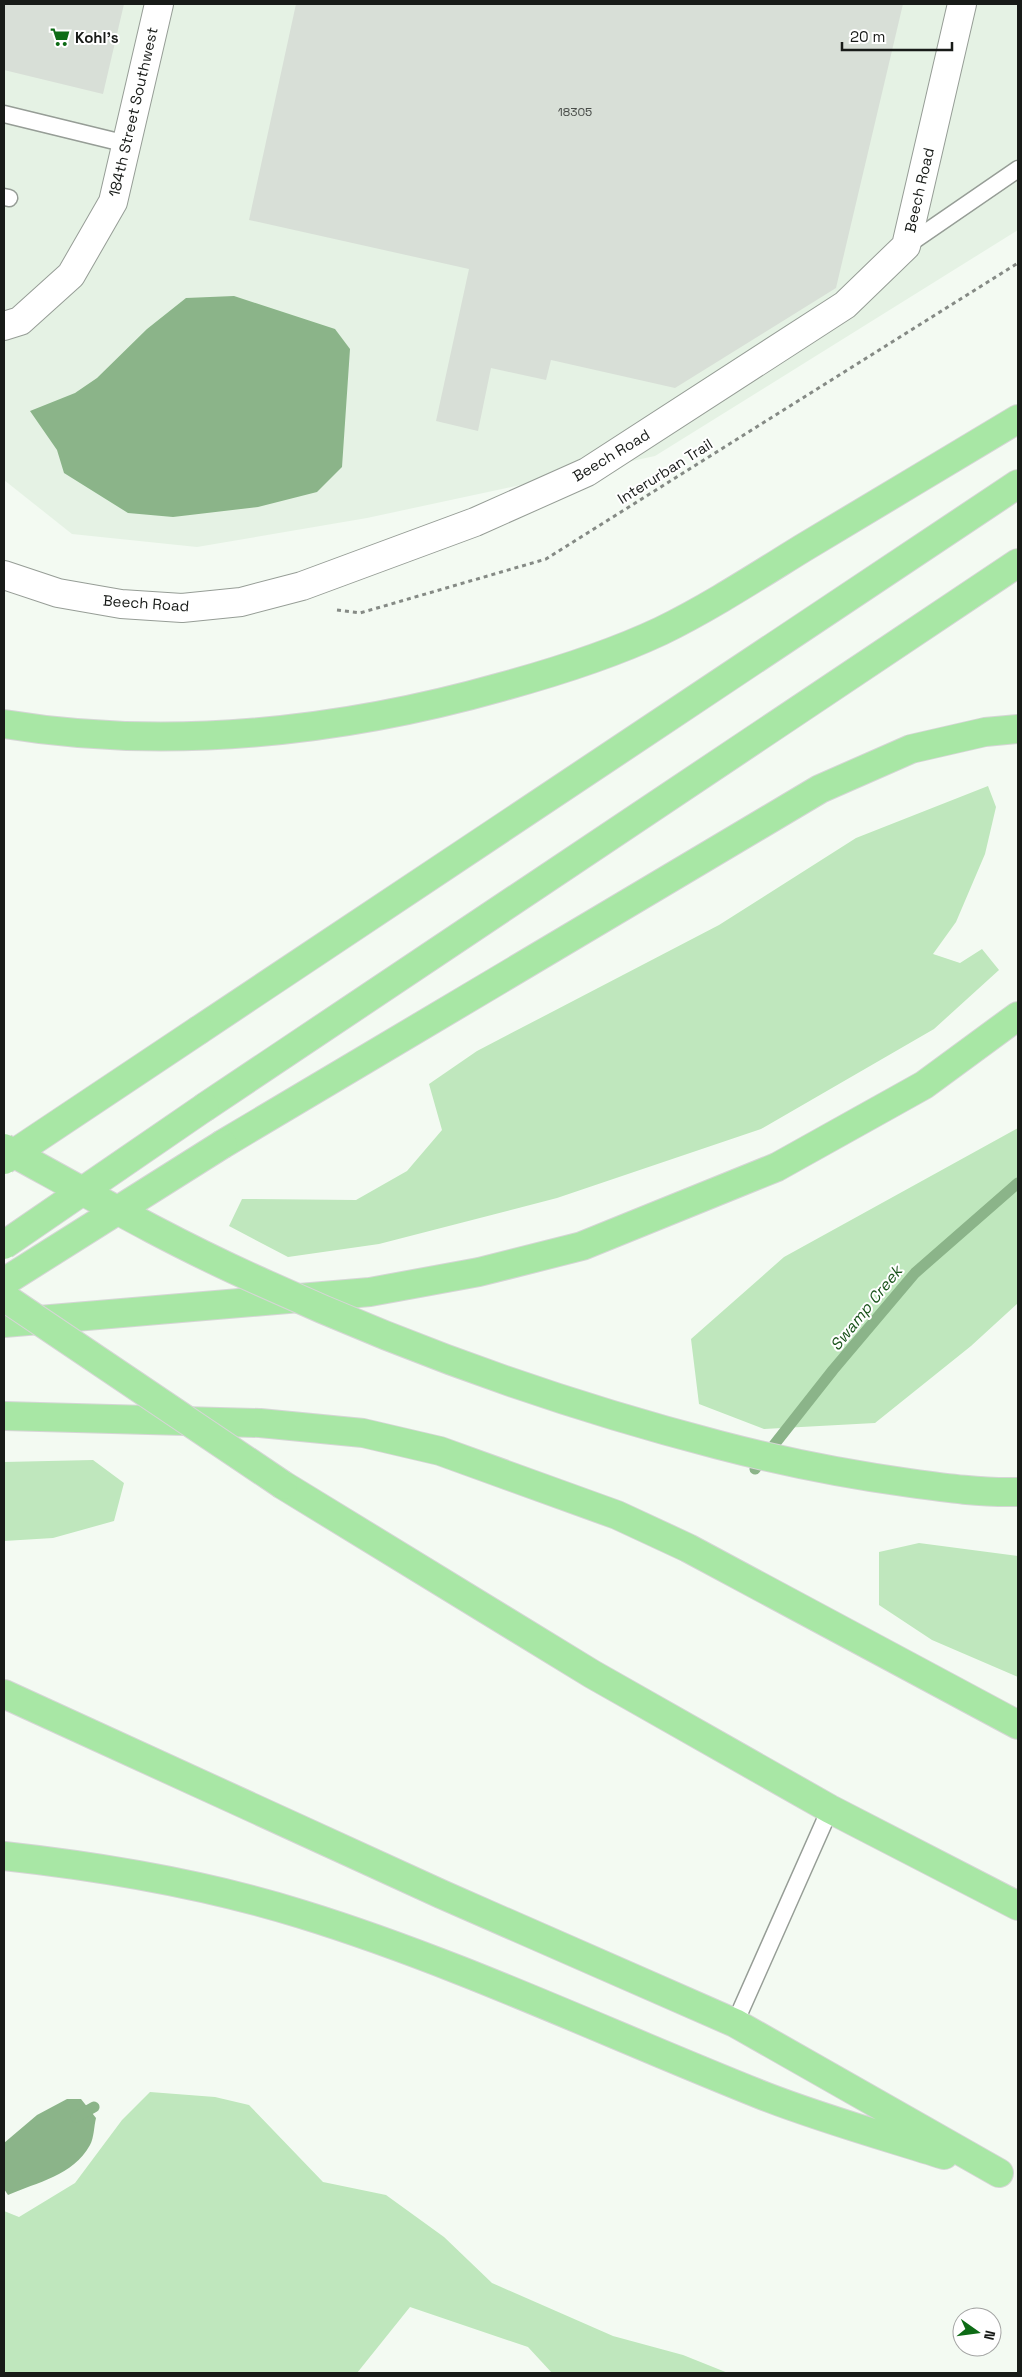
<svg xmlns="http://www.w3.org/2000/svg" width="1022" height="2377" font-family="'Space Grotesk',sans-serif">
<rect width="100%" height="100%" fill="#f3faf2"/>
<path fill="#e5f2e4" d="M4,4H1018V230L655,456L367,518L197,547L72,534L4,480Z"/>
<path fill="#bfe7bd" d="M988,786L996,807L985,854L956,922L933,954L960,963L982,949L999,970L934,1029L761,1129L557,1198L379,1244L288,1257L229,1226L242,1199L356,1200L407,1171L442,1130L429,1084L477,1051L719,925L856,838Z
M1018,1128V1303L971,1346L875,1423L764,1429L699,1404L691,1339L784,1257Z
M93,1460L124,1483L114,1521L53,1538L4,1541V1462Z
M919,1543L1018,1556V1677L932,1640L879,1605V1552Z
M150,2092L215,2097L249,2105L323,2182L386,2195L444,2237L492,2283L613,2336L683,2355L728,2373H552L528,2347L410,2307L357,2373H4V2211L19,2217L75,2183L122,2120Z"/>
<path fill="#8bb489" d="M234,296L335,329L350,349L342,467L317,492L258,507L173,517L128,513L64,473L57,450L30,411L75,393L97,378L147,329L186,298Z
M67,2099H81L96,2118C94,2126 94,2138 90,2145C73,2176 37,2182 8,2195L4,2189V2143L37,2115Z"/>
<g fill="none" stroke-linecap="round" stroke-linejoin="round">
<path stroke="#8bb489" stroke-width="11" d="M755,1469L833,1370L915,1273L1018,1183
M76,2117L94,2107"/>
</g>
<path fill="#d8dfd7" d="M4,4H124L103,94L4,70Z
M296,4H903L836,288L675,388L551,360L546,380L491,368L478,431L436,421L469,269L249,220Z"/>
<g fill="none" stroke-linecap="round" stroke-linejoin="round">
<defs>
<path id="service" d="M4,114L127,144
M4,197L9,198
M906,246L1018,169
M735,2023L830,1809"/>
<path id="minor" d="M4,326L20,321L71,275L113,202L159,4
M4,575L58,593L121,604L182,608L241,602L302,586L475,522L587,472L845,305L906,246L962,4"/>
<path id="motorway" d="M4,724C168,751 342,732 501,687C556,672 610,655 661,631C710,607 756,577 803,548C875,505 946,462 1018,419
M199,1030L1018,484
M205,1107L1018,563
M223,1144L820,789L911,749L985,732L1018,729
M4,1323L370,1292L479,1272L582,1246L777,1167L924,1085L1018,1016
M4,1416L260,1423L363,1433L440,1451L617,1515L688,1548L1018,1725
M283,1485L592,1674L830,1809L1018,1906
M4,1694L441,1894L735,2023L999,2173
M4,1856C104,1867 205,1884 301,1914C460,1963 610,2035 764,2096C823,2119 884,2136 944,2155"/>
</defs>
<use href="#service" stroke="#969d96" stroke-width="19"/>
<use href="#minor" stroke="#969d96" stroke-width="30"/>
<use href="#motorway" stroke="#d5d6d5" stroke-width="30"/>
<path stroke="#858a85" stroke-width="3" stroke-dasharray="4 4" stroke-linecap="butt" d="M337,610L360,613L546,559L1018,263"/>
<use href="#service" stroke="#fff" stroke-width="16"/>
<use href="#minor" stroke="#fff" stroke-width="28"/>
<use href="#motorway" stroke="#a8e7a5" stroke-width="28"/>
<defs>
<path id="motorway-bridge" d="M4,1148C88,1194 171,1242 259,1281C407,1349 561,1404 719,1445C784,1462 844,1474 910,1483C946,1488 982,1493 1018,1492
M4,1160L199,1030
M4,1245L205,1107
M4,1282L223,1144
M4,1297L283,1485"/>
</defs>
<use href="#motorway-bridge" stroke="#d5d6d5" stroke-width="30" stroke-linecap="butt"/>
<use href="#motorway-bridge" stroke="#a8e7a5" stroke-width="28"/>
</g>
<defs>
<symbol id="supermarket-bare" viewBox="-9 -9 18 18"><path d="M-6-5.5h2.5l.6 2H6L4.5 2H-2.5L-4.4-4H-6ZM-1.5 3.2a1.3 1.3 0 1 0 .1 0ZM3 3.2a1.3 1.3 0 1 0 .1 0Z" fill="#0d6b15" stroke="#fff" stroke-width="2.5" paint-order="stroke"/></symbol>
</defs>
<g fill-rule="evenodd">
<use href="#supermarket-bare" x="46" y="23" width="28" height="28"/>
</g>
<g text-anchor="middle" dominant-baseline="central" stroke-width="4" stroke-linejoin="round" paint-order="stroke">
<g font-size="12" fill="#484c48">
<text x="575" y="112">18305</text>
</g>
<g font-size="15" font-weight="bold" fill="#181b18" stroke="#fff" text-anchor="start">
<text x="75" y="37">Kohl's</text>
</g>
<g font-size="15" fill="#181b18" stroke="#fff">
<text transform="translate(133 112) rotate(-77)">184th Street Southwest</text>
<text transform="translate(919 190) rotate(-77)">Beech Road</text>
<text transform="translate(611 455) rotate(-31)">Beech Road</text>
<text transform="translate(665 471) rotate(-32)">Interurban Trail</text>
<text transform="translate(146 603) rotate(4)">Beech Road</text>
</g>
<g font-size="16" font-style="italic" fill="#1b541c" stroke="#fff">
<text transform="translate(866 1308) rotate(-51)">Swamp Creek</text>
</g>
</g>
<rect width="1022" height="2377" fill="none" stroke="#181b18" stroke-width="10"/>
<g transform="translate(977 2332) rotate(104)"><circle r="24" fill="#ffffff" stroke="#a3a4a3"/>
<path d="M0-4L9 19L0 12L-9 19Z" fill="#0d6b15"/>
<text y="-8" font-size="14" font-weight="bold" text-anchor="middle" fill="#181b18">N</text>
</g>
<path d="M842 42v8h110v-8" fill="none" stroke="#181b18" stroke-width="2.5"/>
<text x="850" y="42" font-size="15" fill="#181b18" stroke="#ffffff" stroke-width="4" paint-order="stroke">20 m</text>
</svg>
